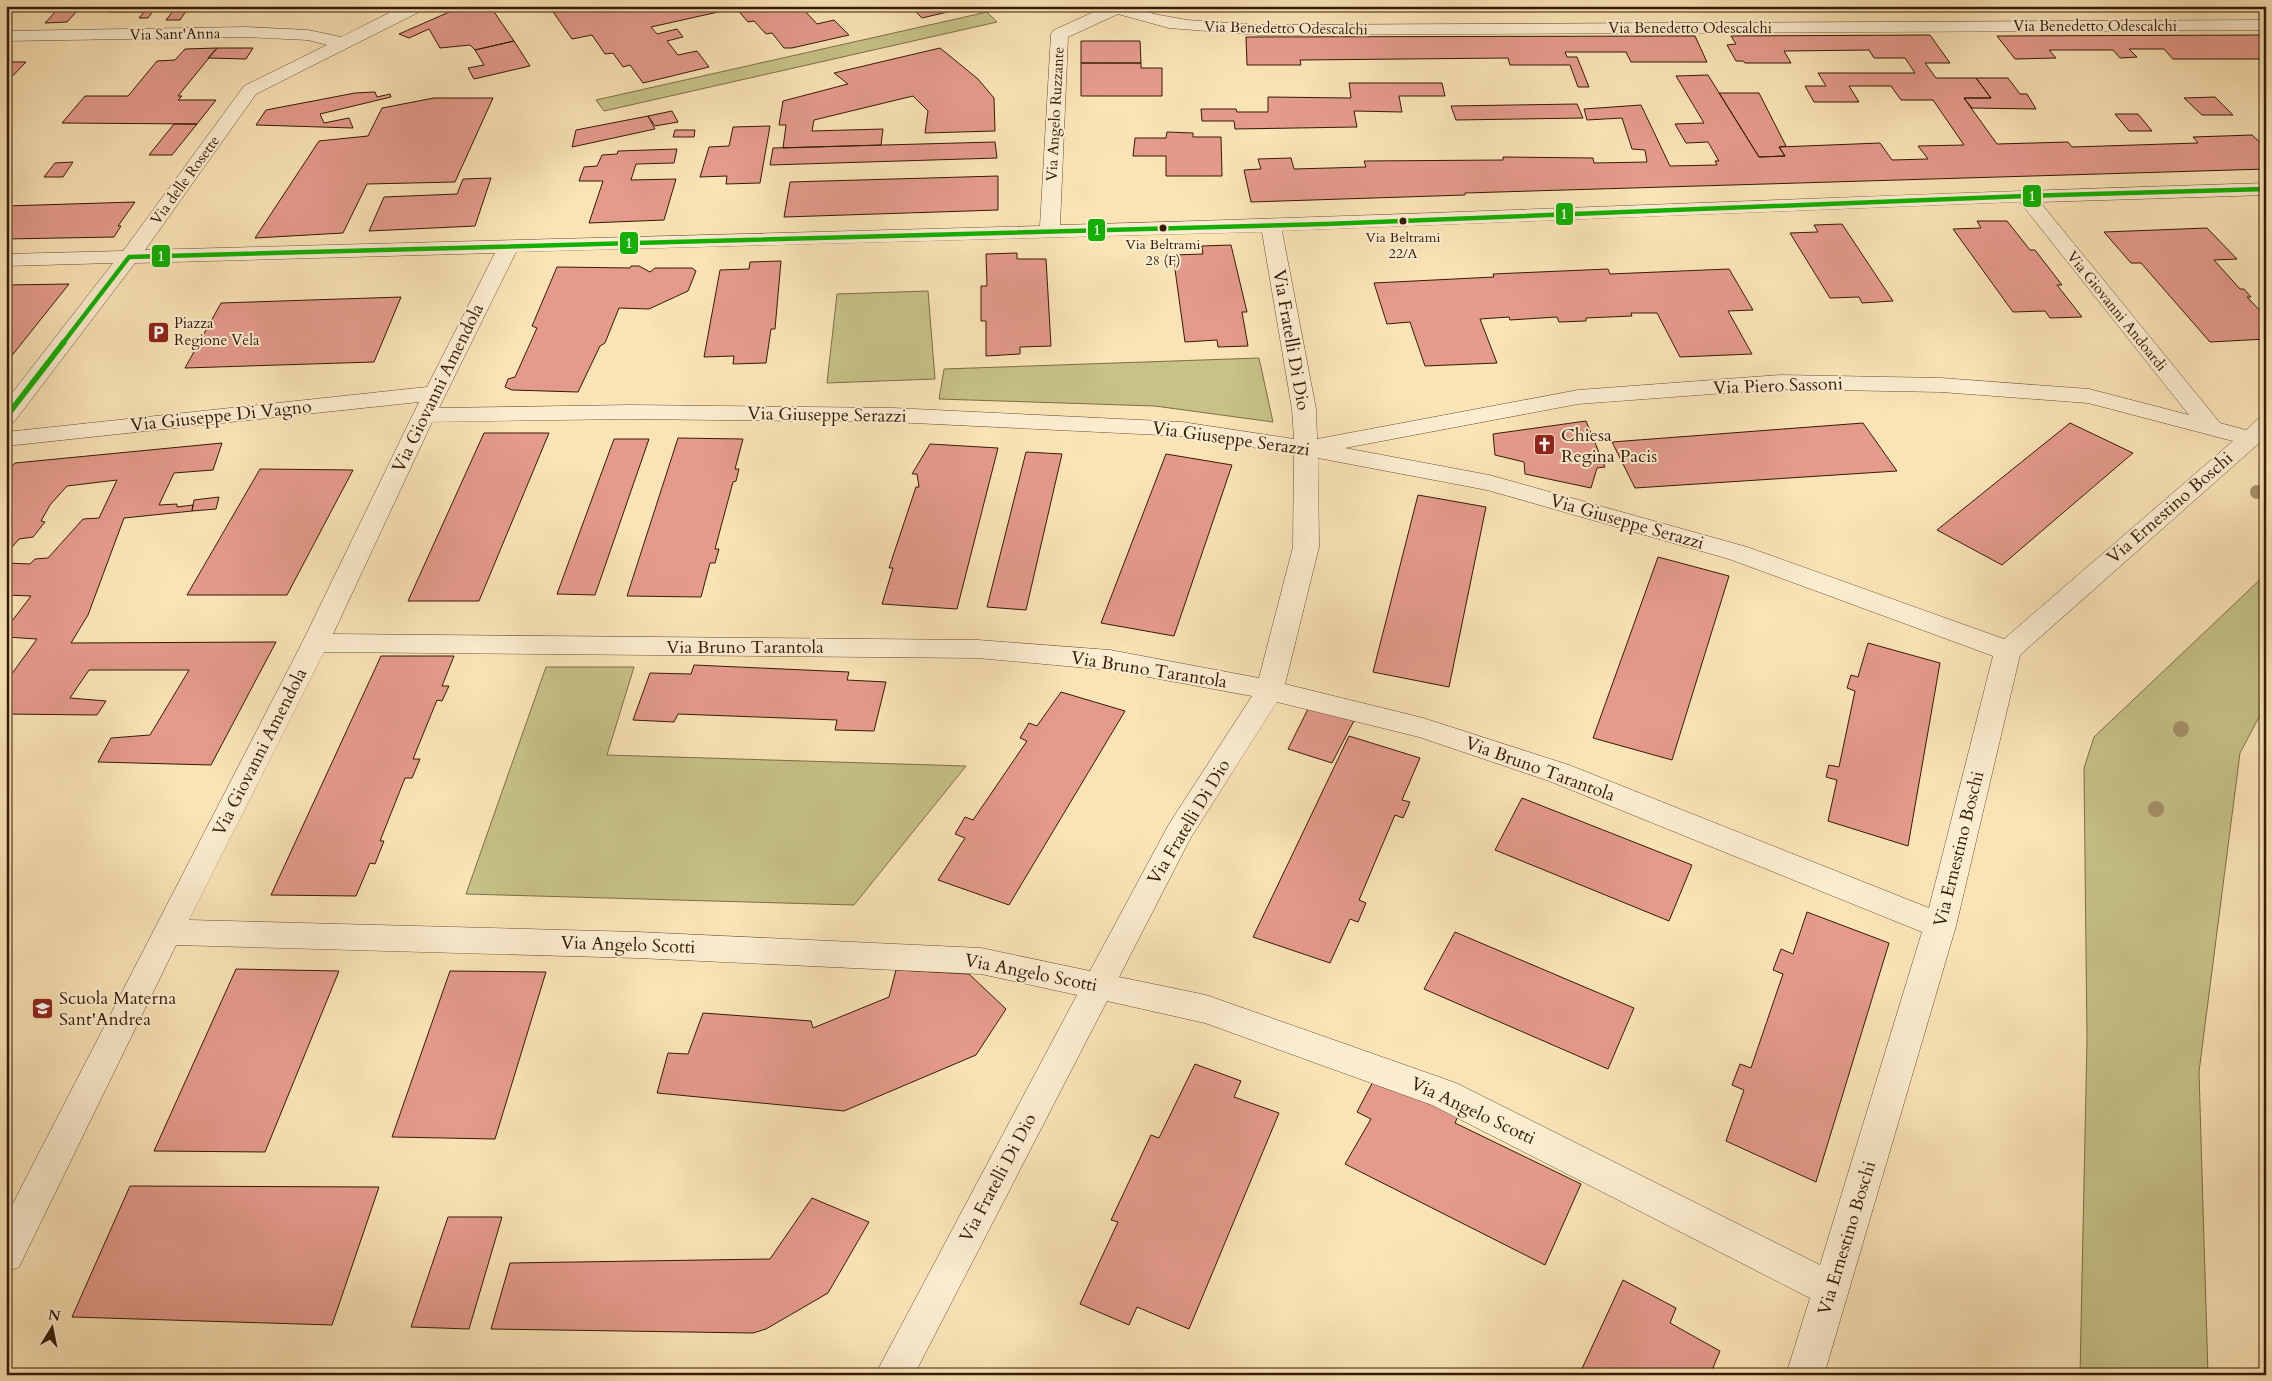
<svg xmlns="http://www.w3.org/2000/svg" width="2272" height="1381" font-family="Cardo,serif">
<rect width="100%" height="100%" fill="#fae4b6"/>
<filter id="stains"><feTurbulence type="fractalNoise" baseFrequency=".004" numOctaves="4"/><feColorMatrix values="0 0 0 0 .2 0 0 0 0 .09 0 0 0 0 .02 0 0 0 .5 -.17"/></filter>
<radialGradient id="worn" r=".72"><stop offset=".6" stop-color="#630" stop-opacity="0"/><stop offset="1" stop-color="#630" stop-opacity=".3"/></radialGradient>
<path fill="#c6c288" stroke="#7e6e46" d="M987,12L997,22L604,111L596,100Z
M928,291L935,379L827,383L837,294Z
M1259,358L1273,422L1155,406L939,399L944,369Z
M2266,574V704L2240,753L2199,1072L2208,1375H2080L2087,1039L2084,768L2094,737Z
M546,667H634L607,755L966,766L854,905L466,894Z"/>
<path fill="#e59b8c" stroke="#351a05" d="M6,6H255L252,11H153L148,18H139L144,12H109L113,8L79,9L67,22L45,23L57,10L6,11Z
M463,6H490L514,41L475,50L470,45L440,48L429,29L409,38L399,34Z
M549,6H819L804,10L817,24L834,20L849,35L792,48H784L772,33L766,34L754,21L748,22L736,8L651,27L657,34L677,29L683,37L667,41L678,55L697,51L709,67L643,83L630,65L623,67L613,53L605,54L592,35L572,39Z
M910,6H973L922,18Z
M173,11H186L180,20H166Z
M1930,35L1950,63H1925L1936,78H1976L1991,98H1964L1997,144L2068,142L2072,147L2198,143L2193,137L2252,135L2266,148V169L1465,193V195L1251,202L1244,170L1261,169L1258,159L1291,158L1294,169L1366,167L1364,161L1503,160V157L1593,158L1594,163L1647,162L1645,150L1632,149L1622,118L1587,120L1584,109L1641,105L1670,166L1717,165L1715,161H1719L1708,142L1686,143L1675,124L1704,123L1676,76L1708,75L1759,157L1785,156L1779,147L1880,143L1892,160L1928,159L1918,146L1964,145L1933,100H1901L1891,86H1849L1859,102H1814L1805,86H1826L1818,73H1915L1905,58H1874L1869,50L1784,51L1791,63H1745L1743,61H1736L1727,45L1736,44L1731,36Z
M2266,35V59H2173L2164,49H2129L2137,57L2120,58L2113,50H2049L2056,58L2015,59L1997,36Z
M1695,36L1707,62H1631L1626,52H1565L1567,57H1577L1589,87H1578L1570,65H1510L1508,58L1300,60L1301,65H1247L1246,37Z
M514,41L530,66L474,79L468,68L484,65L475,50Z
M1081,41H1140L1141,63H1081Z
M217,48H253L246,59L208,58Z
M217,48L178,96H182L178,100H216L197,124L62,123L85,96H128L157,61L175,60L185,49Z
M940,48L978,79L994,98L995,131L925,133L928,111L913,96L814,120L812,131L883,129L881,145L783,148L786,125H779L783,101L848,84L834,73Z
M6,62H26L6,83Z
M1081,63H1141V68H1162V96H1081Z
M1976,78H2008L2020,94H2027L2036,109L1972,108L1964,98H1991Z
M1349,83H1442L1445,96H1399L1402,112L1354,111L1357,127L1235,129L1234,121H1202L1201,109H1236L1237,112H1268V97L1351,98Z
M375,92L377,97L390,94L391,97L320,114L324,123L349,118L353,128L256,125L266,110L355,93Z
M1719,93H1759L1786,146L1779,147L1785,156L1759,157Z
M2215,97L2233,115H2202L2184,98Z
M434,98H493L455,182L367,184L343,233L255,238L319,141L368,136L382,108Z
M1577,104L1583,118L1456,120L1451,106Z
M672,111L678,122L655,126L648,116Z
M2115,114H2138L2152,131H2129Z
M648,116L655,129L572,147L576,130Z
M174,124H197L172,155H149Z
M770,126L760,183L726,184L727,176L700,177L709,147L729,146L733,127Z
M675,130H695L694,137H673Z
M1167,132L1193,133V137H1221L1222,176H1166V156H1133L1135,138H1166Z
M995,142L997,158L770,165L773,148Z
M677,149L674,163L636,164L631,180L676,179L664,220L589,223L603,181H579L584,167L597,166L602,155L617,154L618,151Z
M73,162L63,177H44L55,163Z
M998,176V210L784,217L790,182Z
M491,178L475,226L369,231L384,197L457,194L463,179Z
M135,202L118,226H121L114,237L6,239V206Z
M1977,221H2007L2030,250H2035L2062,285H2057L2082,317L2050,318L2045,311L2013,312L1953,229L1981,228Z
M1842,224L1893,301L1862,303L1859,297L1830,298L1790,233L1818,232L1814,225Z
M2207,228L2237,259L2214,260L2240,289H2244L2251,297H2247L2266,317V339L2210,342L2141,263H2131L2104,232Z
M1231,245L1247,312H1242L1248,346L1218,347L1217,340L1185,342L1173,255L1203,254L1202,246Z
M1017,253V259H1046L1051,346L1020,347V354L986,356V321H981V286H987L986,254Z
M781,261L775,329H771L766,363L733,364L734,356L704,357L720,270L749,269L750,262Z
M631,266H639L650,272L655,268H692L696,271L688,291L649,309L619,308L605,343L600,346L578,392L512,390L505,387L508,379L515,377L537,328L532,326L557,267L630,268Z
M1608,269L1610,274L1729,269L1753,310L1728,311L1752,354L1680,357L1657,313H1631L1632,316L1586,318V321L1559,322L1557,317L1510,320L1509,317L1480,319L1497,363L1425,366L1410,322L1387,324L1374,283L1494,277L1493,274Z
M69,284L6,363V285Z
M401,297L374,362L185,368L221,303Z
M1586,421L1605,467L1597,468L1591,488L1525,474L1524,462L1495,455L1493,434Z
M1863,423L1897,471L1635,488L1612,442Z
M2070,423L2133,453L2002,565L1937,530Z
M484,433H549L479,601H408Z
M678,438L743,439L735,469H739L736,481L733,482L715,549H719L715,563H710L701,597L627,596Z
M614,439H649L595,595L557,594Z
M222,443L213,470L174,473L159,505L177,504V507L193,505L192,511L124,518L88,615L71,643L276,642L211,765L98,762L111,738L150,735L189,670H89L70,698L106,701L97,715L6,714V682L37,639L6,637V629L31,596L6,595V563L30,564L35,559L48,558L83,519L99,518L117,480L67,486L50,505L41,521L45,522L33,537L19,539L6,554V473L15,463Z
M930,444L998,448L957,609L882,604L893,568H889L916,487H919L917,474H912Z
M1026,452L1062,454L1026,610L987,607Z
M1166,454L1232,465L1174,636L1101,623Z
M260,469L353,470L287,595H187Z
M1418,495L1486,507L1449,687L1373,672Z
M219,497L216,509L192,511L194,500Z
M1658,557L1729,576L1672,760L1593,738Z
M1868,643L1940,663L1908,846L1828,821L1837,780L1826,777L1829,765L1839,767L1855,691L1847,688L1851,675L1858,677Z
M381,656H454L442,686H449L442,701L437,700L413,759H420L412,778H405L380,841H384L375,864L370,863L356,896L271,895Z
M694,665L849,672L847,680L886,682L874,731L835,730L837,720L678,714L674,722L633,720L650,673L691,674Z
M1061,692L1125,711L1009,905L938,880L965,838L955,834L965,817L973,820L1027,741L1020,738L1029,723L1037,726Z
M1312,701L1357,715L1332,763L1288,749Z
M1349,736L1420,758L1402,800L1410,802L1403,818L1395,815L1359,900L1366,903L1358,922L1350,919L1330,963L1253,937Z
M1522,798L1692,865L1669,921L1495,850Z
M1807,912L1889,943L1816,1182L1726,1141L1744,1090L1732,1085L1740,1064L1751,1068L1783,974L1773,970L1781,949L1793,954Z
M1455,932L1634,1008L1608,1069L1424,989Z
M236,969L339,971L265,1152L154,1151Z
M896,970L969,974L1006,1009L976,1055L844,1111L657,1093L668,1053L688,1054L703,1013L811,1021L813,1028L889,997Z
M450,971L546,972L495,1139L392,1137Z
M1195,1064L1241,1081L1234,1097L1279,1113L1189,1329L1137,1307L1129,1325L1080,1304L1118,1222L1111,1220L1151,1135L1159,1138Z
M1377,1074L1459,1114L1455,1123L1581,1184L1545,1265L1345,1164L1371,1119L1357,1112Z
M130,1186L379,1187L332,1325L72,1317Z
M812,1198L869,1222L828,1293L766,1329L753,1333L491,1329L510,1263L770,1259Z
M448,1217H502L469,1329L411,1327Z
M1623,1280L1676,1308L1670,1323L1720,1351L1710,1375H1579Z"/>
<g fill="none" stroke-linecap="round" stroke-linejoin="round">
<defs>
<path id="minor" d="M403,6H425L423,10L256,94L145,250L1040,226L1051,34L1054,30L1107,6H1130L1154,14L1187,20L1259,25L2266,20V30L1259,35L1169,28L1118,14L1068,37L1060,225C1462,214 1864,195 2266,183V195L2040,202L2220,423L2246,430L2258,419L2266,417V437L2020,655L1956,926L1824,1375H1786L1810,1298L1432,1105L1205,1023L1107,1001L914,1375H875L1077,995L981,974L638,958L176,945L19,1267L6,1272V1217L302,643L419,402L6,446V432L427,387L495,253L135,263L14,422L6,424V401L113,263L6,266V254L123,251L244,86L327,45L308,40L246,37L6,41V31L246,27L308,30L341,37ZM2020,202L2189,415L2089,389L1941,378L1780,375L1578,390L1317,439L1316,409L1282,231ZM1262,232L1292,409L1294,439L1182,422L893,408L630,405L439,408L516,252ZM1780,389L1941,392L2088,403L2233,441L2004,639L1747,547L1489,475L1345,448L1578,404ZM630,419L893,422L1182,436L1294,454L1293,547L1259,678L1110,650L978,640L333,634L432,422ZM1318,458L1487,490L1729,559L1993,656L1929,908L1569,765L1423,718L1285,684L1319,547ZM324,652L978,658L1110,670L1252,696L1169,824L1090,971L981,948L638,932L189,920ZM1277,702L1419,737L1549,781L1922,932L1820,1265L1456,1083L1206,995L1119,977L1190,839Z"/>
</defs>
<use href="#minor" stroke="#664c31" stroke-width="1"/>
<use href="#minor" fill="#fcedd0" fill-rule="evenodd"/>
<defs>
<path id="bus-1-far1" d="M63,343L129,257L1326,224L2025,196L2266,189"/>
<path id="bus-1" d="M6,417L64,342"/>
</defs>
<use href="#bus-1-far1" stroke="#fcedd0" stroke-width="7"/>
<use href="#bus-1" stroke="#fcedd0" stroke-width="9"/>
<use href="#bus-1-far1" stroke="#13af02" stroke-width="4.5"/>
<use href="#bus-1" stroke="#13af02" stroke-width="5.5"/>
</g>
<g fill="#a5906a">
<circle cx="2257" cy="492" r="7"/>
<circle cx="2181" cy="729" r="8"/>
<circle cx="2156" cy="809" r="8"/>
</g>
<defs>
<symbol id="parking-square" viewBox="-11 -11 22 22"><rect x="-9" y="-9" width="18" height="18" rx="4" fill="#8f2418" stroke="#fcedd0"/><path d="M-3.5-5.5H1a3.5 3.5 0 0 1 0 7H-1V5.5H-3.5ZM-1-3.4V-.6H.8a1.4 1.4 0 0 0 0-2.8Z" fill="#fff"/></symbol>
<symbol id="church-square" viewBox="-11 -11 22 22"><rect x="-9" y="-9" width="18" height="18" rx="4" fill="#8f2418" stroke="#fcedd0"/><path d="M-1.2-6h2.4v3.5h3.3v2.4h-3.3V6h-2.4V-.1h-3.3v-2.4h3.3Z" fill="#fff"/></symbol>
<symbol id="school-square" viewBox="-11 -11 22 22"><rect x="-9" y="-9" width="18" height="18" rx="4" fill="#8f2418" stroke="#fcedd0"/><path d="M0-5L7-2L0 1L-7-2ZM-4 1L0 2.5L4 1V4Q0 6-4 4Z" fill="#fff"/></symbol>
</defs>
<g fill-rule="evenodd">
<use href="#parking-square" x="146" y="320" width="25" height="25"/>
<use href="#church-square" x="1532" y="432" width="25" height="25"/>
<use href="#school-square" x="30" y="996" width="25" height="25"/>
</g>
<g fill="#351a05" stroke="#fcedd0" stroke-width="2">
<circle cx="1403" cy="221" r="4.5"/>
<circle cx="1163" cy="228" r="4.5"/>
</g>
<g text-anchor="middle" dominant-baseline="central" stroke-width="4" stroke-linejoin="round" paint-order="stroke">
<g font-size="14" fill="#351a05" stroke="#fcedd0">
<text x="1403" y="237">Via Beltrami<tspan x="1403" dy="16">22/A</tspan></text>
<text x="1163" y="244">Via Beltrami<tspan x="1163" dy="16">28 (F)</tspan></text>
</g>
<g font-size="15" fill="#351a05" stroke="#fcedd0">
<text x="2095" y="26">Via Benedetto Odescalchi</text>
<text transform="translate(1286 28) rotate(1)">Via Benedetto Odescalchi</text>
<text x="1690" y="28">Via Benedetto Odescalchi</text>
<text transform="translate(175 34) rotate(-1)">Via Sant'Anna</text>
<text transform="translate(1055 114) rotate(-87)">Via Angelo Ruzzante</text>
<text transform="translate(185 180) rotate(-54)">Via delle Rosette</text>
<text transform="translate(2117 311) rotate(51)">Via Giovanni Andoardi</text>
</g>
<g font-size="15" fill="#351a05" stroke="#fcedd0" text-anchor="start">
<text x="174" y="323">Piazza<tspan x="174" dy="17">Regione Vela</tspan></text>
</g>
<g font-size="18" fill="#351a05" stroke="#fcedd0">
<text transform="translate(1291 340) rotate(80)">Via Fratelli Di Dio</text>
<text transform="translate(1778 386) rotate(-2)">Via Piero Sassoni</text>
<text transform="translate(438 388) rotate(-64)">Via Giovanni Amendola</text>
<text transform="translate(827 415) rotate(1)">Via Giuseppe Serazzi</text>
<text transform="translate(221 416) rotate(-6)">Via Giuseppe Di Vagno</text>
<text transform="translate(1231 439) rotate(8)">Via Giuseppe Serazzi</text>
<text transform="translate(2170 508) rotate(-41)">Via Ernestino Boschi</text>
<text transform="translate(1627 522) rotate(16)">Via Giuseppe Serazzi</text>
<text x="745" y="647">Via Bruno Tarantola</text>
<text transform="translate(1149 670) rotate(9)">Via Bruno Tarantola</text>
<text transform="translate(260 752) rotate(-63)">Via Giovanni Amendola</text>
<text transform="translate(1540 769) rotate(20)">Via Bruno Tarantola</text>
<text transform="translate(1189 822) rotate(-59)">Via Fratelli Di Dio</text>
<text transform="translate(1959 849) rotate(-76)">Via Ernestino Boschi</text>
<text transform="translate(628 945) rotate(2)">Via Angelo Scotti</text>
<text transform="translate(1031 973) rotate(11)">Via Angelo Scotti</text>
<text transform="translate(1473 1111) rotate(25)">Via Angelo Scotti</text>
<text transform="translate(998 1178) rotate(-62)">Via Fratelli Di Dio</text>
<text transform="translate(1847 1238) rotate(-73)">Via Ernestino Boschi</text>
</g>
<g font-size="18" fill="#351a05" stroke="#fcedd0" text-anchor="start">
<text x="1561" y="435">Chiesa<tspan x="1561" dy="21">Regina Pacis</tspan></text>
<text x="59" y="998">Scuola Materna<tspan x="59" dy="21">Sant'Andrea</tspan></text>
</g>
</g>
<g stroke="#fcedd0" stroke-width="2">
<rect x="2022" y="184" width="20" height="24" rx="5" fill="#13af02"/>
<rect x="1555" y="202" width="19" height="24" rx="5" fill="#13af02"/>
<rect x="1087" y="218" width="19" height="24" rx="5" fill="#13af02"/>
<rect x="619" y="231" width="20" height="24" rx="5" fill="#13af02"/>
<rect x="151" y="244" width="20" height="24" rx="5" fill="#13af02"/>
</g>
<g font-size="14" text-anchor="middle" font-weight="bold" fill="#fff">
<text x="2032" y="201">1</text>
<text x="1564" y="219">1</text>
<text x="1097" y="235">1</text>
<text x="629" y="248">1</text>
<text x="161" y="261">1</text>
</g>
<rect width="2272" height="1381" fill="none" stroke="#fae4b6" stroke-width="25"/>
<rect x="8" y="8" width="2257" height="1366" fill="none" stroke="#351a05" stroke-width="2.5"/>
<rect x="12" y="12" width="2247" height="1356" fill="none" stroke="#351a05"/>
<g transform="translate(52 1328) rotate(10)" stroke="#fcedd0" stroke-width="4" paint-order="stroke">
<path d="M0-4L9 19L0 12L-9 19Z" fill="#351a05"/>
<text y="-8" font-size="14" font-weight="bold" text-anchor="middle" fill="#351a05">N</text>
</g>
<rect width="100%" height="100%" filter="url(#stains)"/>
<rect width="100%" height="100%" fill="url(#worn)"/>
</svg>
